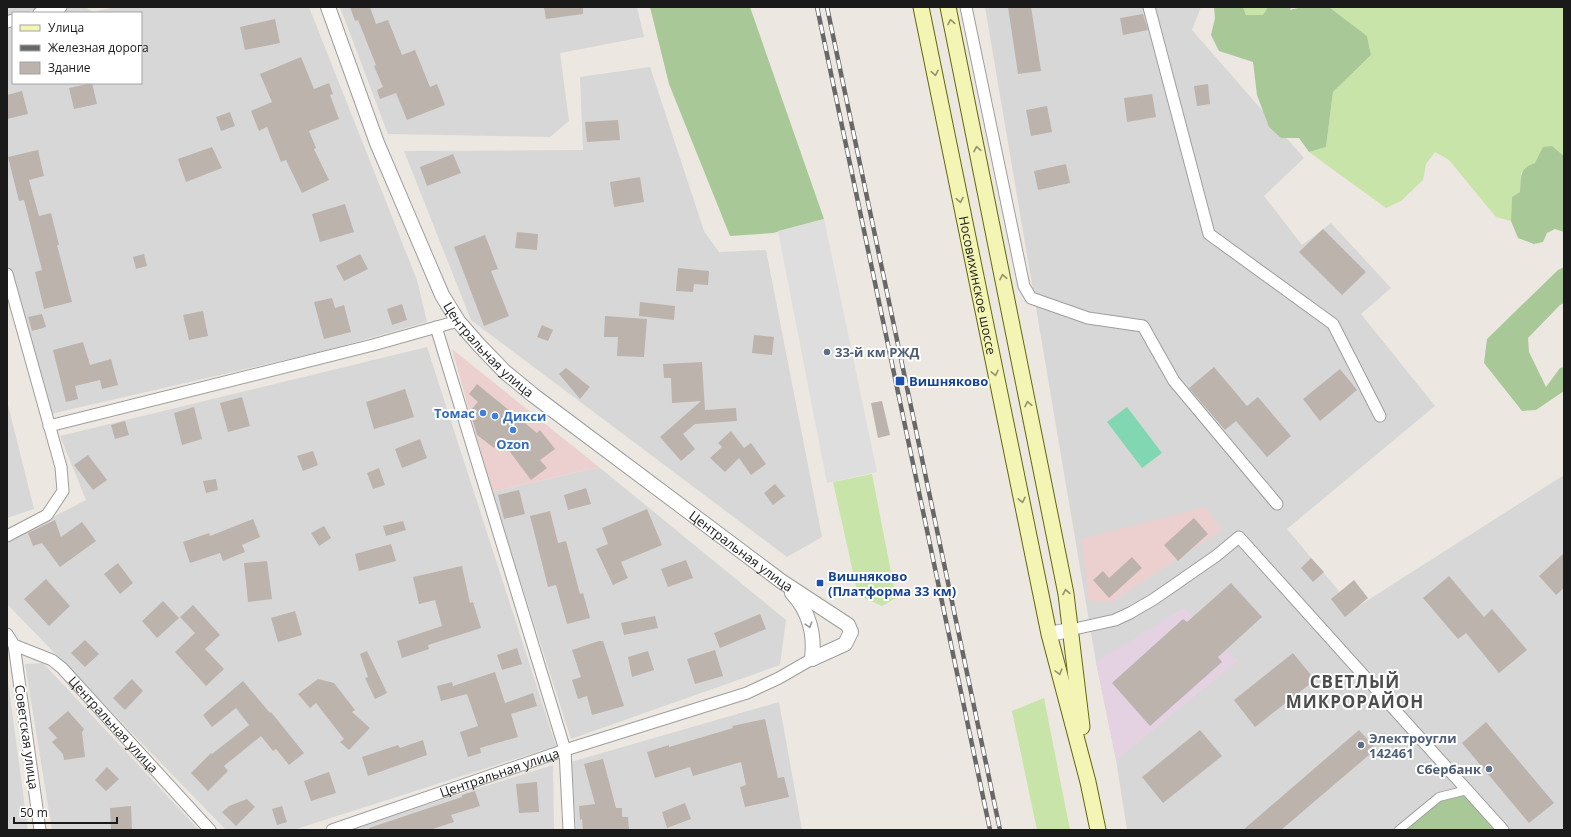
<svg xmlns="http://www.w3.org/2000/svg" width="1571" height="837" font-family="'Open Sans',sans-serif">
<rect width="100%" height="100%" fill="#ece7e0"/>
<path fill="#d8d7d7" d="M7,7H47L24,13H13V16L7,18Z
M72,7H85L93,12L115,7H309L417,280L427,322L324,351L46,415L7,260V26L13,25V83H141V13H52Z
M340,7H637L644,37L560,53L569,121L550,137L388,134Z
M985,7H1201L1192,30L1304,158L1264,196L1302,245L1331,223L1391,288L1361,314L1435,406L1287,529L1354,609L1564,475V830H1127L1116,760L1096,662Z
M650,67L704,231L719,252L766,250L822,537L787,557L471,320L404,151L583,150L580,77Z
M427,347L556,746L293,830H226L7,604V541L86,500L60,436Z
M7,401L34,509L7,518Z
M599,467L786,620L780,665L571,739L492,492Z
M43,663L199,830H52L25,664Z
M7,674L28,830H7Z
M779,702L802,830H576L571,762Z
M553,765L554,830H346Z"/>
<path fill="#ecd0d0" d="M452,349L599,467L492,492Z
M1205,507L1222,530L1111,602L1089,601L1081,539Z"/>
<path fill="#e4d2e2" d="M1184,608L1238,661L1116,760L1096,662Z"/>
<path fill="#c8e4a8" d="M1243,7H1268L1263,15H1246Z
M1329,7H1564V156L1552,146L1535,163L1521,173L1520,192L1512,197L1511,221L1496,217L1449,160L1435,152L1426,164L1423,180L1401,201L1386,208L1309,152L1326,147L1333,92L1371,55L1367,36Z
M872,474L896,598L882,606L858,595L833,482Z
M1044,698L1070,830H1037L1012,711Z"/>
<path fill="#a8c997" d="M650,7H750L824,219L773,233L730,236L669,84Z
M1214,7H1243L1246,15H1263L1268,7H1291L1290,10L1302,7H1329L1367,36L1371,55L1333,92L1326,147L1309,152L1299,138H1281L1269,127L1257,95L1253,62L1219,51L1211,35L1215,18Z
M1552,146L1564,156V232L1555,229L1547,233L1543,242L1534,244L1518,238L1511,221L1512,197L1520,192C1521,177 1519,168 1535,163L1543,147Z
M1564,267V303L1560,305L1528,338L1529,352L1546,387L1560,368L1564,367V391L1536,410L1522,411L1484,363L1487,339L1558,270Z
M1466,794L1498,830H1402L1440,801Z"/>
<path fill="#82d7b3" d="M1127,407L1162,453L1142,468L1107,422Z"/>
<path fill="#dedede" d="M824,219L877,472L827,483L778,231Z"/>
<path fill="#bcb3ad" d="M350,7H370L376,24L388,20L402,55L415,50L430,87L437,84L445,105L407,120L396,93L380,99L377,90L383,87L374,66L376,65L358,20L355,21Z
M544,7H583V14L546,19Z
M1008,7H1031L1041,71L1018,74Z
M1143,14L1148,30L1123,35L1120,18Z
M275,19L280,43L245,50L240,27Z
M301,57L314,89L329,83L333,94L330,95L339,119L309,131L316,148L314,149L329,180L302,193L286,160L281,162L267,127L259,131L251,111L272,102L260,74Z
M92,83L97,104L74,109L69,88Z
M1208,84L1210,104L1197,106L1194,86Z
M22,91L28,114L7,119V95Z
M1152,94L1156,117L1127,122L1124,98Z
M1047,106L1052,132L1031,136L1026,110Z
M230,112L235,126L221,131L216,117Z
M618,120L620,140L587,142L585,122Z
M212,147L222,168L186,182L178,159Z
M38,150L44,176L29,180L39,216L51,213L59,245H57L72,302L44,309L35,272L42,270L24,200L19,201L8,157Z
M453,154L461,173L427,186L420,167Z
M1066,164L1070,183L1038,190L1034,171Z
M640,177L644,202L614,207L610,182Z
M345,204L354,232L320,242L312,214Z
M1323,229L1366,272L1342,295L1299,252Z
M517,232L538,234L537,250L515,248Z
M485,235L498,269L491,271L509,316L484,326L454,247Z
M144,254L147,266L136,269L133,257Z
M360,254L368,269L344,281L336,266Z
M678,268L709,271L708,285L694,284L693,292L676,291Z
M332,298L335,308L344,305L351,332L324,339L314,302Z
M640,302L675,306L674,320L639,316Z
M402,304L407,320L392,325L387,309Z
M203,311L208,336L189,340L183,315Z
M42,314L46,327L32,331L28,317Z
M605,316L647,319L644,357L617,356L618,337H604Z
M542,325L553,330L548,341L537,337Z
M754,335L774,337L772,355L752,353Z
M83,342L90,365L111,359L118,385L102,389L100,380L75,386L78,399L66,402L53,350Z
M702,362L705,410L736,408L737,421L695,424L683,434L695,449L681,461L660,437L701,401L672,403L671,378H664L663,364Z
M1214,367L1247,406L1258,397L1291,436L1267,457L1236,421L1225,430L1189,388Z
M566,368L590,387L580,399L559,374Z
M1340,369L1357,390L1320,421L1303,399Z
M477,384L537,433L540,430L555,449L540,460L547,468L531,480L501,440L494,448L477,435L470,411L478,402L469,394Z
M405,389L414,417L374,429L366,402Z
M242,397L250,426L228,432L220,403Z
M882,401L890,435L878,438L871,403Z
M194,407L202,439L182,445L174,413Z
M125,421L129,435L115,439L111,425Z
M731,431L744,448L751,443L766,464L751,475L739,458L725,472L710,458L722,447L718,443Z
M420,439L427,458L402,468L395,449Z
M313,451L318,465L303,471L297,456Z
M88,455L107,480L93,490L74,465Z
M379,468L385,485L373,489L367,473Z
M216,479L218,490L206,493L203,481Z
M775,484L785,496L773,505L764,493Z
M586,488L591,504L568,510L564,495Z
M519,490L525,514L504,519L498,495Z
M647,509L662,545L621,562L628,578L613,585L596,549L608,544L602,528Z
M550,511L558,543L566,541L580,594L583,593L590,618L567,624L556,585L548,587L530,516Z
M1194,518L1208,534L1178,561L1164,545Z
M253,519L260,537L242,545L245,552L223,561L220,553L190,563L183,542L209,533L210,536Z
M55,520L61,537L82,522L96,541L60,567L42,543L33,546L28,533Z
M403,521L406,530L386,536L383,526Z
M324,526L331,538L319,546L311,533Z
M391,544L396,561L359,571L355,554Z
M1564,553V588L1556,595L1539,576Z
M1132,557L1142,568L1109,598L1093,580L1103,571L1109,578Z
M1311,558L1324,572L1313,582L1301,568Z
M686,560L693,578L668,587L661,569Z
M267,561L272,599L248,602L244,563Z
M118,563L133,583L120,594L104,574Z
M462,566L470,603L473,602L481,628L428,645L429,649L402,658L397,641L442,626L435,600L419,604L413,577Z
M1449,576L1484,617L1492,609L1527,650L1499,673L1466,633L1458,639L1423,598Z
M46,579L70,606L49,626L24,599Z
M1354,580L1368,598L1345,617L1331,599Z
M1231,583L1262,617L1218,657L1222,662L1150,726L1112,683L1183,619L1187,622Z
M163,601L179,618L157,638L142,621Z
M193,605L220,635L205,649L224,669L206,686L175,652L195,633L180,617Z
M295,611L302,635L278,642L271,618Z
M760,614L766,629L720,648L714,633Z
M655,616L658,628L624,635L621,623Z
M85,640L99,654L85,667L71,653Z
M599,641H603L624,706L592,715L587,696L578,699L572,680L581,677L572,650Z
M517,648L522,664L502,670L497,655Z
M715,650L723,676L695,684L687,659Z
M367,651L387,693L375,699L365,678L368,677L360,654Z
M648,651L654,670L632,677L628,657Z
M1293,653L1315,680L1255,727L1234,700Z
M495,672L505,703L533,693L537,706L511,714L518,737L480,748L481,753L468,757L460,732L478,726L467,694L441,701L437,686L452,682L453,686Z
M132,679L143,691L125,710L113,698Z
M318,679L334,683L355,710L352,712L370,728L349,750L340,742L344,739L316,703L310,708L298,694Z
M243,681L270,713L271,712L304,753L289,765L276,749L273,751L261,736L224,766L228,771L208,791L191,773L211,753L212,754L249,725L236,708L212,727L203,715Z
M68,711L84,729L82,732L85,757L64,760L63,754L52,742L57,738L48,728Z
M765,719L778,778L784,777L789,797L745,807L740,787L746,785L741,762L693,776L690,767L655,778L647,752L669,745V747L733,728L732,726Z
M1486,722L1554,803L1529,823L1462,743Z
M1200,730L1222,756L1163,803L1142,777Z
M1359,730L1376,749L1281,830H1243Z
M423,740L427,755L368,776L362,757L398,745L400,748Z
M603,759L616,808H622V817H628L629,829L583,830L582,819L580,820L579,806L595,804L584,764Z
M107,767L119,779L106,791L95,780Z
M329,772L336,793L311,801L304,781Z
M537,782L539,812L519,813L516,784Z
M475,791L480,806L451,815L454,822L430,830H370L369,828L462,797V795Z
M247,799L255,807L236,826L222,812L229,806Z
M685,803L691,819L667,828L662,812Z
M131,806L132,830H111L110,808Z
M282,806L287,822L277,825L272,809Z"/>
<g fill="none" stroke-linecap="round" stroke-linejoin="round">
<defs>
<path id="pedestrian" d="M1399,830L1439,797L1467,790"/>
<g id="minor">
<path d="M966,7L1024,286L1031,298L1088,318L1143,326L1174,381L1277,504"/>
<path d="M1149,7L1209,234L1333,324L1380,416"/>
<path d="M39,13L61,7"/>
<path d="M7,22L13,20"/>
<path d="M7,274L61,467L63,491L47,515L7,536"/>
<path d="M436,327L565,750L569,830"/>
<path d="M49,426L373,345L458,321"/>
<path d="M1070,630L1115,620L1130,613L1154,599L1216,556L1239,537L1503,830"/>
<path id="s1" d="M7,634L14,645L52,660L62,668L210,830"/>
<path d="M14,645L40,830"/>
<path id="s2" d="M332,830L565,750L747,693L779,678L812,659"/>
</g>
<g id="tertiary">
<path id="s3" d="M328,7L377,143L442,295L458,321L479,345L505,372L533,395L781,581L848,625L851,632L845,644L812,659"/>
<path d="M792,593C809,611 815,635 812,659"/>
<path d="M1049,634L1070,630"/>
</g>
<g id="secondary">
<path id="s4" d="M921,7L1049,634L1088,782L1098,830"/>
<path d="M948,7L1066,594L1082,727"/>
</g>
</defs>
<use href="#pedestrian" stroke="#9e9e9e" stroke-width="10"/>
<use href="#minor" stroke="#9e9e9e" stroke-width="13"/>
<use href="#tertiary" stroke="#9e9e9e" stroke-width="16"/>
<use href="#secondary" stroke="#62680b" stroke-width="17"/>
<use href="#pedestrian" stroke="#fff" stroke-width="8"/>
<use href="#minor" stroke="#fff" stroke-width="11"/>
<use href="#tertiary" stroke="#fff" stroke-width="14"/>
<use href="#secondary" stroke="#f4f5b5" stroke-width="15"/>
<defs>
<path id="rail" d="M817,7L990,830
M827,7L1000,830"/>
</defs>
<use href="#rail" stroke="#686868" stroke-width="4.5"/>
<use href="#rail" stroke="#fff" stroke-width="3" stroke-dasharray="9" stroke-linecap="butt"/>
</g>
<defs><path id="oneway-chevron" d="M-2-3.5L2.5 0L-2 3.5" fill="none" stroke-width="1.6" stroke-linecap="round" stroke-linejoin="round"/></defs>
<g stroke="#92926f">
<use href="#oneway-chevron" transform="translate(951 22) rotate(-101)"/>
<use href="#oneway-chevron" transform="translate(935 73) rotate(79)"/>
<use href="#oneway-chevron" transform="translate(977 149) rotate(-101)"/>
<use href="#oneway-chevron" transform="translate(960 200) rotate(79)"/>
<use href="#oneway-chevron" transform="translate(1003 277) rotate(-101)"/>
<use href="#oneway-chevron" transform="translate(995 373) rotate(78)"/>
<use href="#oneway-chevron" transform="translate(1028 404) rotate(-101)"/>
<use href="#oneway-chevron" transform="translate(1022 500) rotate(78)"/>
<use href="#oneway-chevron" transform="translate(1066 592) rotate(-100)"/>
<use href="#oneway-chevron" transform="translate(1059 672) rotate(75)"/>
</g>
<use stroke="#989898" href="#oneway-chevron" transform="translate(809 625) rotate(72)"/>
<g fill="#5c6f8a" stroke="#fff" stroke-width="1.5">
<circle cx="827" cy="352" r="4"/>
<circle cx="1361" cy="745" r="4"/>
<circle cx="1489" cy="769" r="4"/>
</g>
<g fill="#1a4fb4" stroke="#fff" stroke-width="1.5">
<rect x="895" y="376" width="10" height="10" rx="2"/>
<rect x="816" y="579" width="8" height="8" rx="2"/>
</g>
<g fill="#3f7fe0" stroke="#fff" stroke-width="1.5">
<circle cx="483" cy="413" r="4"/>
<circle cx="495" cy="416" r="4"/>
<circle cx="513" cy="430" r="4"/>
</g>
<g text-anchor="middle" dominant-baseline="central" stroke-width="4" stroke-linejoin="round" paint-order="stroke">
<g font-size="13" fill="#1a1a1a" stroke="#fff">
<text stroke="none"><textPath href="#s4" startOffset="284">Носовихинское шоссе</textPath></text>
<text stroke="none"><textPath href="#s3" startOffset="382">Центральная улица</textPath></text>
<text stroke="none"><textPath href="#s3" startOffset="706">Центральная улица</textPath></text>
<text stroke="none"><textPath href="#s1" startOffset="143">Центральная улица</textPath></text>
<text transform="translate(27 737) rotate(82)">Советская улица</text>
<text stroke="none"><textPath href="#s2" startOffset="177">Центральная улица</textPath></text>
</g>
<g font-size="13" font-weight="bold" fill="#4e5e75" stroke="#fff" text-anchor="start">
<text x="835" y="352">33-й км РЖД</text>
<text x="1369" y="738">Электроугли<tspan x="1369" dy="15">142461</tspan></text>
<text x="1481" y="769" text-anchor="end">Сбербанк</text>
</g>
<g font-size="13" font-weight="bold" fill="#164399" stroke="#fff" text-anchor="start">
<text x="909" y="381">Вишняково</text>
<text x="828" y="576">Вишняково<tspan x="828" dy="15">(Платформа 33 км)</tspan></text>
</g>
<g font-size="13" font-weight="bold" fill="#366cbe" stroke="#fff" text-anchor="end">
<text x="475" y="413">Томас</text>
<text x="503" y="416" text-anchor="start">Дикси</text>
<text x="513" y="444" text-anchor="middle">Ozon</text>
</g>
<g font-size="17" font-weight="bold" letter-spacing="1" fill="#4d4d4d" stroke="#fff">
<text x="1355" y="681">СВЕТЛЫЙ<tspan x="1355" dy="20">МИКРОРАЙОН</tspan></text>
</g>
</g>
<rect width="1571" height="837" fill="none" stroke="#1a1a1a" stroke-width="16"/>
<rect x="12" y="12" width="130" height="72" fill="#ffffff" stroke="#a3a3a3"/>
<rect x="20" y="25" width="20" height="6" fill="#f4f5b5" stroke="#a3a3a3"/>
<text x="48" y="32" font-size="12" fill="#1a1a1a">Улица</text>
<rect x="20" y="45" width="20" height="6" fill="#686868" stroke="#a3a3a3"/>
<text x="48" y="52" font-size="12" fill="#1a1a1a">Железная дорога</text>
<rect x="20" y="62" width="20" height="12" fill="#bcb3ad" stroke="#a3a3a3"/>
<text x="48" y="72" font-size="12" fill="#1a1a1a">Здание</text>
<path d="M14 817v6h103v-6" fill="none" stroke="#1a1a1a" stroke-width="2"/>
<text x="20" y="817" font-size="12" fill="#1a1a1a" stroke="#ffffff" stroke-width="3" paint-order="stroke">50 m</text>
</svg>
